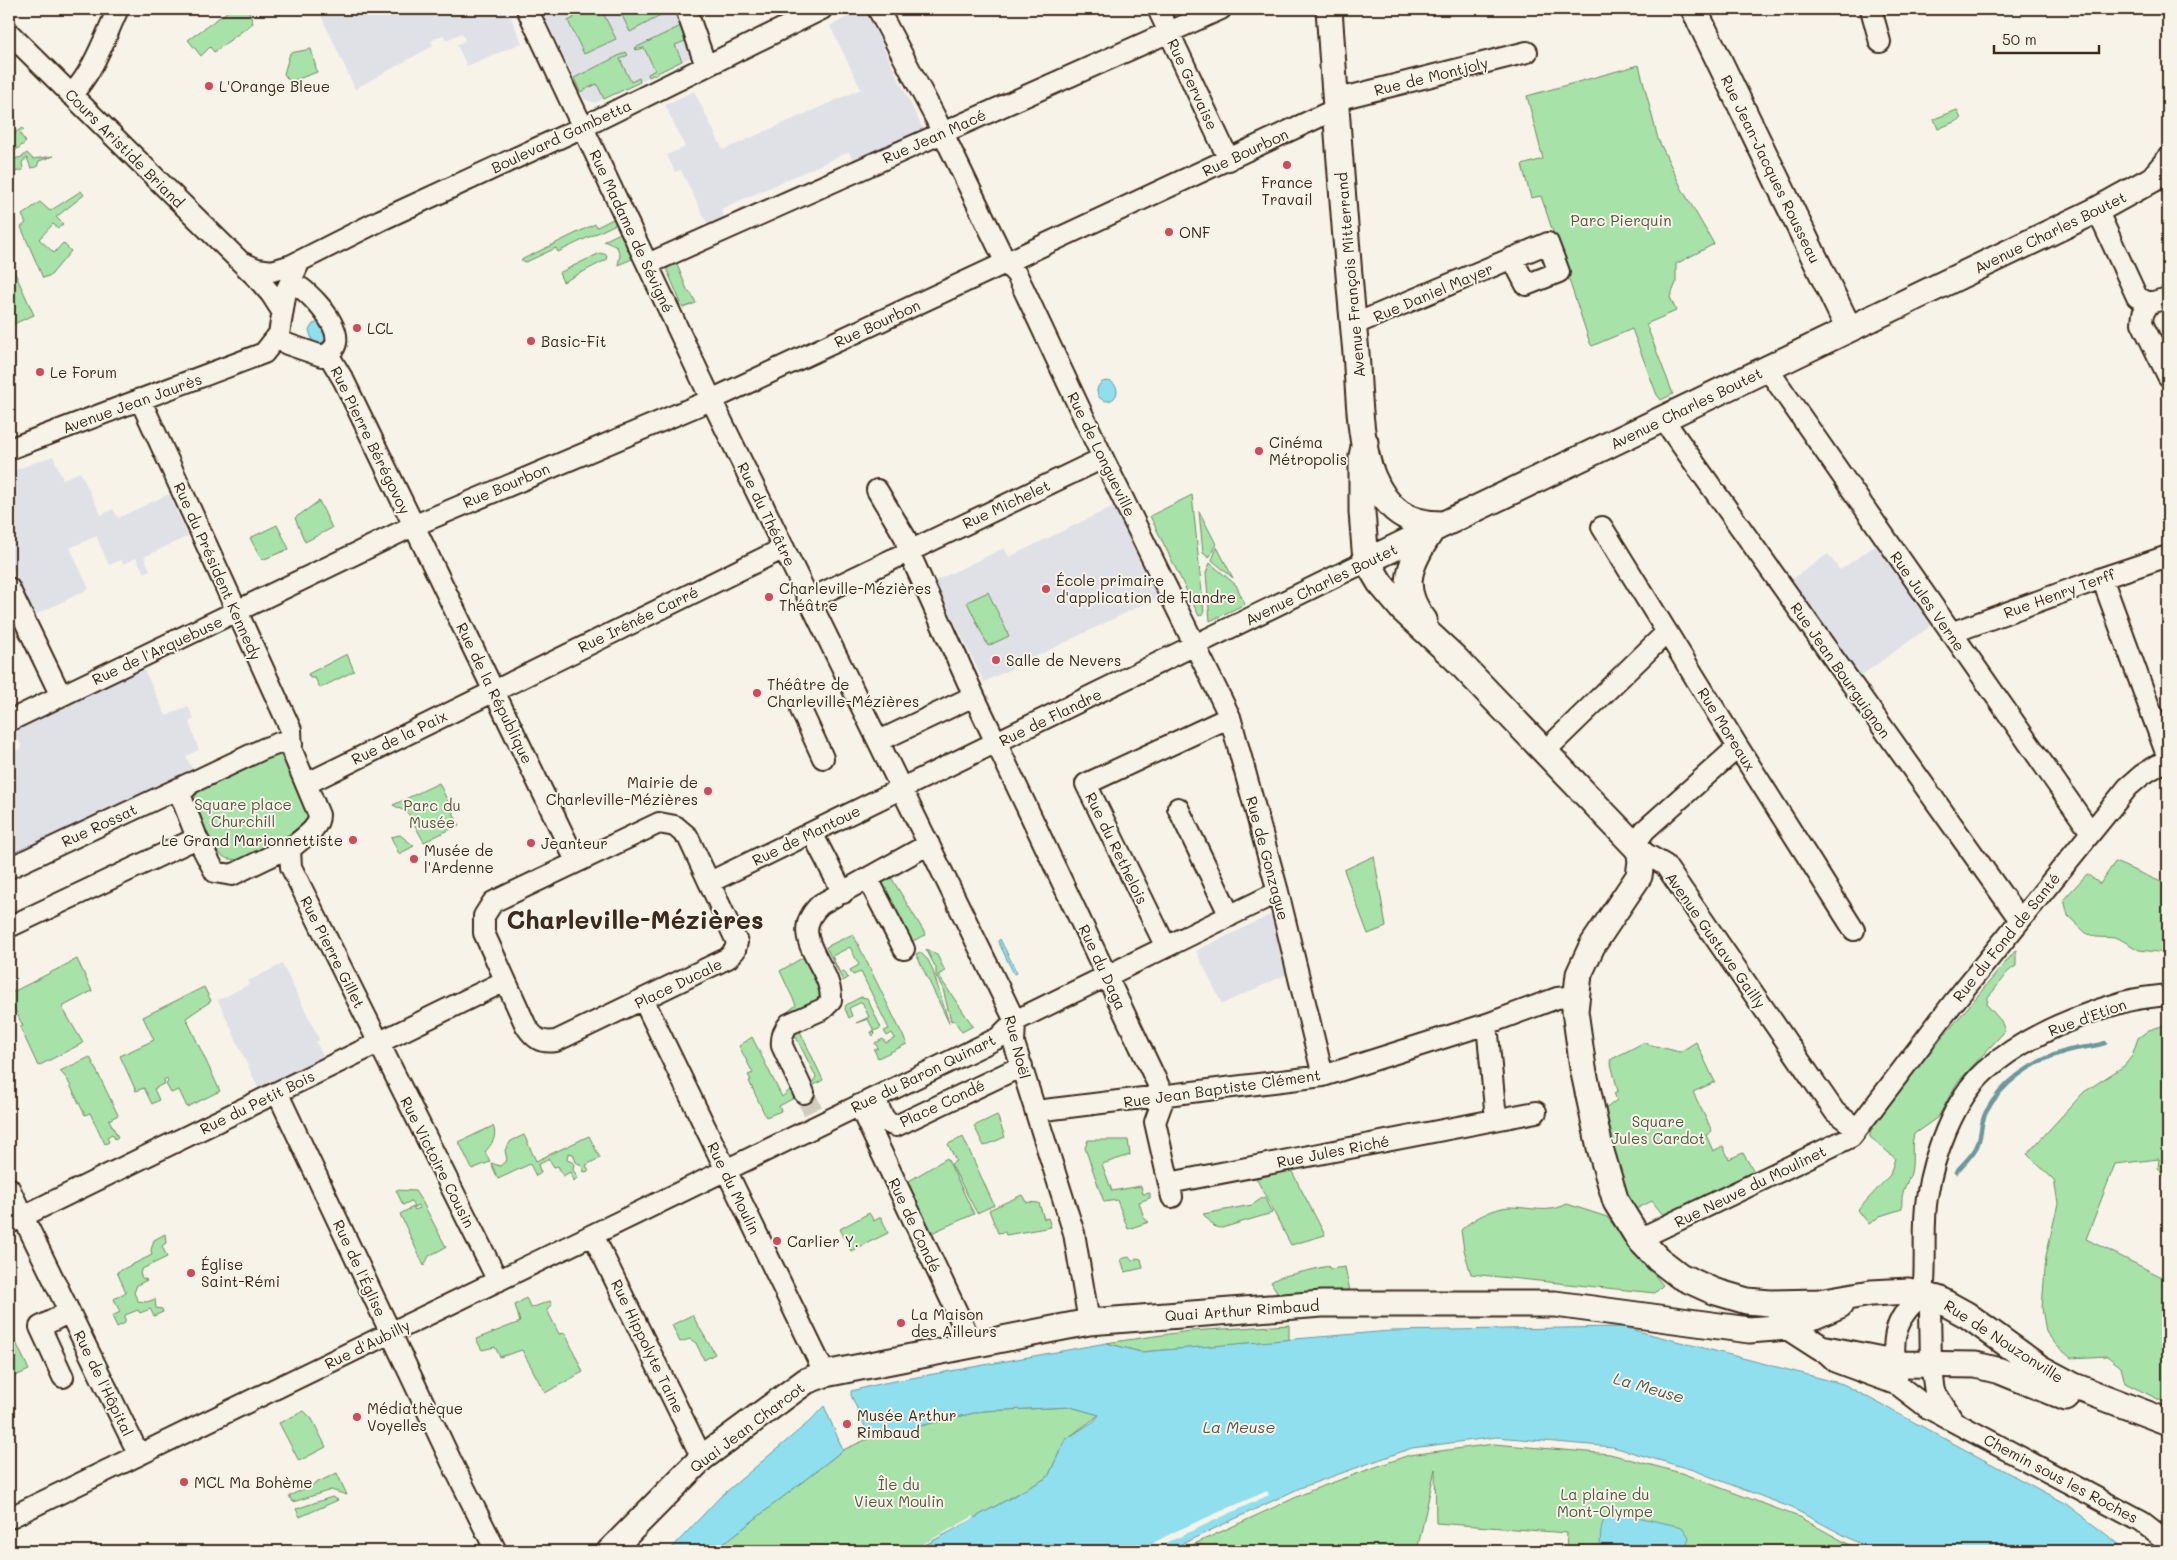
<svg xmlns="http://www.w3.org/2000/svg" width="2177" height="1560" font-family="Mali,sans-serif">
<rect width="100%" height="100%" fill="#f7f3e8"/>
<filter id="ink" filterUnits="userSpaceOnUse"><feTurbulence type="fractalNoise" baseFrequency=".02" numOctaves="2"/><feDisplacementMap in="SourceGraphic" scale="10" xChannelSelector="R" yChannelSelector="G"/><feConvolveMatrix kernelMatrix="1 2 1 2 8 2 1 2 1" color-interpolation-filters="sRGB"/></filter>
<g filter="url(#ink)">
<path fill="#e0e1e7" d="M318,9H507L522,43L467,66L457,45L465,40L462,33L446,40L443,35L431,41L433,46L355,89Z
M541,9H678L692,54L691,57L595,103L584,99Z
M860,13L868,16L923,129L853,160L849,152L721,209L724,217L708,225L681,170L675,172L667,155L685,147L665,105L694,91L723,150L861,89L830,26L853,14Z
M53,456L63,479L80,472L101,515L113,509L118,518L169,494L188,536L144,557L150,570L144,573L136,558L123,564L121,560L109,565L96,536L70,548L89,589L35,615L9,560V472Z
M1114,506L1158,597L984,682L935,581L1004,548L1009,557Z
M1876,545L1932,625L1859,677L1791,580L1828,554L1840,570Z
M142,665L166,716L188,706L194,719L189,722L199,750L186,756L194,772L17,858L9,842V754L22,748L12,728Z
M1274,913L1292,972L1222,1004L1196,951Z
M282,964L316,1032L319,1040L316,1042L324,1058L259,1090L218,1000L250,984L248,981Z"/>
<path fill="#a7e2a8" stroke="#718663" d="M231,9H248L253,23L214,52L210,47L201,56L188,40Z
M570,9H601L616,39L584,54L568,21L574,18Z
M619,9H662L664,14L630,32Z
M683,25L688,40L675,45L682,61L649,77L648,74L655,70L644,48L636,50L635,48Z
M311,49L317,72L290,82L284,74L290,53Z
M626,52L628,55L620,59L631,82L639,78L640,82L604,99L597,84L580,92L574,78Z
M1639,65L1658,139L1682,189L1714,244L1676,264V283L1670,297L1676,311L1646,324L1673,394L1661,400L1657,395L1632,329L1592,346L1590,343L1541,196L1531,198L1522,165L1543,159L1527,96Z
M1957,110L1961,119L1938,129L1934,119Z
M22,128L24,130L20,134L26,142L16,150L12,147L9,150V137Z
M27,153L33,159L54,156L39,161L37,167L31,168L27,158L22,162L23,170L9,173V160L22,157Z
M81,191L84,195L56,217L63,224L58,228L53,224L39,239L54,253L63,243L71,251L51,275L43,278L21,227L26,223L22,215L40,202L50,211Z
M613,219L616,224L558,252L556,248L526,262L521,260L595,224L597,227Z
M620,233L632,259L618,265L620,255L617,247L604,241Z
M600,253L607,255L606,260L563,282L559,273Z
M9,260L34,315L9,326Z
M676,262L688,292L691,293L696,303L683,308L667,270L670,264Z
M1192,495L1204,613L1199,616L1150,516Z
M319,501L332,528L305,542L295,518Z
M1199,511L1216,544L1209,558L1203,553Z
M277,525L289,549L262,560L250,538Z
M1217,547L1233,578L1212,560Z
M1210,563L1236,585L1245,604L1210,621L1206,573Z
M988,592L1009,636L988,646L967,602Z
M347,654L354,671L320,688L315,678H310L308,674Z
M273,753L286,755L310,819L300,830L242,859C234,860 226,860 220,854C213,849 194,811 194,802C195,795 199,790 204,786Z
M439,783L459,825L424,842L408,813L393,805Z
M400,835L414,846L399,854L391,837Z
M1374,856L1386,927L1368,934L1344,870Z
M2115,862L2168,885V953L2139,950L2118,938L2096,937L2086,933L2068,916L2064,899L2087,874L2100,884Z
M889,874L926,935L910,942L880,884L881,877Z
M853,934L907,1044L878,1058L874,1050L878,1048L875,1043L883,1039L886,1043L895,1038L892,1033L887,1036L884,1031L889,1029L861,972L853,975L850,970L859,965L850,947L832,956L840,973L844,971L848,978L843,981L826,947Z
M926,949L937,955L945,971L938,975L973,1026L962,1032L954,1020L951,1021L943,989L936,976V968Z
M2016,950V966C2003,973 1999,986 1988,997L1987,1005L2001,1021L2005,1031L1957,1083L1938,1117L1914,1134C1911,1145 1913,1155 1912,1166C1911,1183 1900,1185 1902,1209L1880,1216L1869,1224L1858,1210L1890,1175L1895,1158L1870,1137V1124Z
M920,952L928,960L932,968L949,1023L916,954Z
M807,955L823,995L818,1001L778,1020L796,1005L780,971Z
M77,959L92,991L62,1007L83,1043L38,1066L20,1027L23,1026L9,998V994Z
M204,987L211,1001L186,1018L220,1091L187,1107L179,1090L171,1093L166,1084L168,1082L166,1078L164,1080L165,1083L154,1089L159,1100L152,1104L144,1088L136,1091L120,1056L154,1040L143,1017Z
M861,997L867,998L881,1028L874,1031L875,1034L873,1036L871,1032L874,1031L868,1019L856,1023L869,1017L862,1002L849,1008L852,1016L849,1018L845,1009L846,1005Z
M2168,1024V1181L2158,1168L2159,1159L2115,1164L2086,1239L2168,1280V1404L2125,1383L2121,1367L2107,1356L2071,1358L2057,1346L2046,1332L2042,1308L2046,1256L2058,1203L2054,1180L2027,1154L2084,1092L2124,1066L2132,1056L2138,1038L2149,1030Z
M799,1029L823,1080L809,1088L816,1077L796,1037L788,1045L790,1034Z
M752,1037L782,1097L792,1088L796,1097L779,1106L781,1111L766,1117L749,1081L751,1080L748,1075L753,1073L739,1046Z
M1696,1042L1715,1082L1693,1092L1712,1131L1706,1135L1713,1151L1723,1146L1729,1159L1743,1153L1758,1178L1667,1220L1652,1201L1634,1210L1620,1178L1604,1110L1617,1100L1614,1093L1618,1091L1610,1060L1643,1043L1680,1052Z
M90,1057L118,1115L109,1120L118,1137L115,1139L112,1134L107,1137L109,1142L105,1144L90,1113L85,1115L67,1079L60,1071Z
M997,1115L1005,1137L984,1146L974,1126Z
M493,1126C498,1137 491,1145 485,1152L490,1162L472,1169L459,1142Z
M524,1135L536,1161L589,1136L600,1158L586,1165L589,1171L584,1172L582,1166L576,1162L573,1154L568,1153L567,1160L574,1163L573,1170L578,1177L574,1181L570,1172L563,1176L558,1166L554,1167L549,1159L538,1165L541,1173L536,1176L530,1164L498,1179L491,1163L500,1166L507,1160L505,1150L511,1141Z
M963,1137L994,1205L977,1213L951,1164L956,1161L948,1144Z
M1088,1140H1128L1130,1155L1102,1164L1112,1191L1141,1186L1143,1194L1150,1193V1198L1139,1202L1144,1218L1149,1222L1128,1229L1117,1200L1104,1202L1085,1148Z
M947,1158L974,1214L929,1234L904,1184Z
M1290,1168L1325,1235L1291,1245L1256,1178Z
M396,1190L415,1191L423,1203L446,1247L429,1256L424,1266L400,1214L413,1207L415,1210L420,1208L418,1205L414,1207L411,1201L403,1205Z
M1022,1195L1026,1202L1039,1203L1044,1219L1048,1218L1051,1227L1006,1235L1005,1232L998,1233L989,1210Z
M1264,1197L1272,1213L1222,1228L1215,1227L1203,1214L1252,1205Z
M1567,1204L1607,1217L1663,1285L1655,1293L1471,1274L1464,1250L1461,1230C1472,1219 1494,1208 1509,1207C1529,1207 1548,1214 1567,1204Z
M869,1213L874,1221L881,1217L888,1233L851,1251L840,1229Z
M165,1234L166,1243L162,1246L167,1257L142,1269L140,1273L142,1278L147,1280L137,1285L134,1293L138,1301L147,1302L155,1299L156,1308L162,1309L163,1312L154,1316L150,1309L140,1313L138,1310L125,1315V1323L117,1327L112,1316L120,1312L114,1299L126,1292L117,1272L152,1255L151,1250L154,1240Z
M1129,1257L1132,1261L1137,1258L1141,1259L1143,1268L1125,1272L1121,1259Z
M1328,1266L1330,1269L1345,1267L1351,1296L1288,1297L1277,1292L1271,1282L1280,1277Z
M526,1298L531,1308L550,1301L552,1305L547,1310L559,1334L565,1333L583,1372L545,1393L522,1350L500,1357L495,1347L482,1350L476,1339L520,1322L515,1305Z
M692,1315L715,1354L704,1360L696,1343L690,1339L680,1342L672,1325Z
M1289,1325V1340L1141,1352L1106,1343L1190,1331Z
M13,1336L29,1370L13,1377L9,1369V1338Z
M1071,1407L1099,1415L1065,1440L1048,1477L915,1551H714L843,1450L870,1438L982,1411Z
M304,1411L312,1419L326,1447L299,1461L279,1423Z
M1494,1444L1610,1454L1681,1473L1799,1517L1861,1551H1566L1567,1533L1436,1523L1435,1469L1417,1551H1179L1312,1490L1409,1455Z
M337,1473L347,1495L331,1490L293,1502L289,1496Z
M332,1497L338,1500L300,1517L296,1509Z"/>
<path fill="#90dfee" stroke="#6e979b" d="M320,322H323L328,340L318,344L312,340L309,330L313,324Z
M1097 391a10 10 0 1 1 20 0a10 10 0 1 1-20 0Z
M1000,939L1017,973L1014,974L998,941Z
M1622,1327L1843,1384L2066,1504L2128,1551H1874L1792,1508L1693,1470L1613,1447L1497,1437L1412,1448L1300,1488L1167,1551H915L1048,1477L1065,1440L1094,1421L1099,1415L1071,1407L982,1411L870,1438L851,1395V1391L884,1383L1106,1343L1141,1352L1390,1331Z
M824,1406L843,1450L714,1551H669L720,1497L810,1421Z
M1615,1512L1682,1527L1689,1537L1685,1551H1600C1601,1537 1598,1516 1615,1512Z"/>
<path fill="#f7f3e8" d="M1267,1491L1269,1495L1149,1551H1138L1176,1531Z
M974,1516L975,1518L912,1551L914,1549Z"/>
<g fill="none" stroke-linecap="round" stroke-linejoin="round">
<path stroke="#6e979b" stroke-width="4.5" d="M1956,1172C1962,1165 1971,1157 1976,1148C1982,1138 1980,1123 1986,1112C2002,1082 2032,1062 2063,1052C2077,1047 2091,1048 2105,1043"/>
<path stroke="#d1cbc0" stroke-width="20" stroke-dasharray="20 10" stroke-linecap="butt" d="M804,1093L816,1117"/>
<defs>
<path id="minor" d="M527,9L710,397L1015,1021L1014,1043L1074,1233L1089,1322
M686,9L706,66
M878,9L935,117L1006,263L1017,275L1103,458L1230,717L1278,892L1323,1076
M1158,9L1229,160
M1871,9L1880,42
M9,33L257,278L271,294L282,311
M71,95C94,71 104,39 118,9
M1335,100L1527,52
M2097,210L2137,297L2149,303
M241,262L257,269L272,271L292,265L381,220L583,127L822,9
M648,264L1221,9
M2149,303L2143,314L2142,323L2168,376
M2149,303L2168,298
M1353,325L1548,243L1559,272L1526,285L1512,258
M287,344L322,356C358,344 317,300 301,288
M328,354L344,381L576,861
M1767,368L2085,824L2093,829
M140,399L291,730L292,751L319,815C319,831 299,839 290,850L291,867L498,1281
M1663,419L2020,920
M9,449L264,353L279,334L286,291L300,261
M877,490L905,537L908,550L974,696L1164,1097L1155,1122L1172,1197
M1602,527L1738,747L1854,930
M2102,578L2168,758
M9,588L61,696
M810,599L1103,458
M1951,633L2102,578L2168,556
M801,710L823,758
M9,721L413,526L711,400L1336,109
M879,741L974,696
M292,744L282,742L263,749L191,783L180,794L197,838L215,872L232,875L294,845
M1545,751L1667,632
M306,784L784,548
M1178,808L1230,916
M659,823L675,826L688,837L737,942L735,950L728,958L556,1041C540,1043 535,1039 526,1026L484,933V916L493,902Z
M812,833L843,893
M1635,844L1645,830L1738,747
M1639,850L1665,865L1835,1112L1856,1128
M9,868L190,783
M868,879L904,949
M710,882L1367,561
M9,927L197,838
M1166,947L1086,784L1230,717
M644,1001L825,1374
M1487,1024L1496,1119
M277,1092L452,1463L496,1551
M804,1093L782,1046C781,1037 783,1031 789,1024L823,1009L831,1001C833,965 784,937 821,904L929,844
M875,1098C880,1109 883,1124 896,1126L1022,1066
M859,1105L972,1344
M1036,1111L1323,1076L1487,1024L1557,998L1576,996
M1169,1183L1536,1112
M9,1188L139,1455
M9,1223L505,981
M593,1235L702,1458
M1639,1239L1851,1137L1953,1003L2128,787L2142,775L2168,759
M1923,1295C1927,1262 1922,1229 1927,1197C1933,1156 1954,1099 1985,1071C2023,1038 2072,1017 2120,1003C2135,998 2152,997 2168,995
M1923,1295C1889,1320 1892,1346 1898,1385L1928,1408L2142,1522L2168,1542
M1923,1295L1930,1309L1931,1364L1935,1392L1952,1419
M1824,1351L1836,1362L1898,1385
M63,1377L40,1327L69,1312
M9,1518L998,1038L1015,1021L1278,892"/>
<path id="major" d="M1329,9C1337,124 1345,239 1356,353C1359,389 1359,445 1373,477C1387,510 1407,524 1442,524
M1694,9L1849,329
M1365,442L1362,456V512L1365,549L1367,561L1380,583L1402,609L1455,658L1639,850L1641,861L1639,876L1592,946L1579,974L1575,1011L1583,1068L1600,1148L1616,1202L1639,1239L1658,1259L1680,1276L1713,1291L1747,1301L1770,1303L1819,1302L1871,1293L1909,1291L1938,1299L1967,1315L2040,1368L2074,1386L2168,1422
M1367,561L2097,210L2153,179L2168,161
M1424,620C1397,587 1411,561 1432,530
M1779,1321L1821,1348L1903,1364L1976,1365L2000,1371L2066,1398
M610,1551L702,1458L806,1381L825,1374L1089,1322L1322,1304H1555L1749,1330L1789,1327L1840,1305"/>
</defs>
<use href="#minor" stroke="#3b2a1e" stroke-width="24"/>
<use href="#major" stroke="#3b2a1e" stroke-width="29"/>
<use href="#minor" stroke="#f7f3e8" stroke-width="20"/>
<use href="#major" stroke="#f7f3e8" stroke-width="25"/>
</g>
</g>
<g fill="#d1495b" stroke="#f7f3e8" stroke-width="2">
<circle cx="209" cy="86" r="5"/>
<circle cx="1287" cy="165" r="5"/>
<circle cx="1169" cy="232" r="5"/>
<circle cx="357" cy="328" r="5"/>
<circle cx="531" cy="341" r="5"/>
<circle cx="40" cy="372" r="5"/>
<circle cx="1259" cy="451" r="5"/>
<circle cx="1046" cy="589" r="5"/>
<circle cx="769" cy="597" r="5"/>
<circle cx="996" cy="660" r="5"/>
<circle cx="757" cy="693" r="5"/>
<circle cx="708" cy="791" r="5"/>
<circle cx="353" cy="840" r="5"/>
<circle cx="531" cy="843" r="5"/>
<circle cx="414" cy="859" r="5"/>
<circle cx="777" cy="1241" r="5"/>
<circle cx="191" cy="1273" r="5"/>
<circle cx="901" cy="1323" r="5"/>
<circle cx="357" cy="1417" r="5"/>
<circle cx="847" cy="1424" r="5"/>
<circle cx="184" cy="1482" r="5"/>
</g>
<g text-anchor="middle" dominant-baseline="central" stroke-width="4" stroke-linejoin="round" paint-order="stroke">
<g font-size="15" fill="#3b2a1e" stroke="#f7f3e8">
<text transform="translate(1431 76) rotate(-14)">Rue de Montjoly</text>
<text transform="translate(1193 84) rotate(65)">Rue Gervaise</text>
<text transform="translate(561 136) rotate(-25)">Boulevard Gambetta</text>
<text transform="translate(934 136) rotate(-24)">Rue Jean Macé</text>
<text transform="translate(125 148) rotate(45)">Cours Aristide Briand</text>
<text transform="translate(1245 152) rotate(-25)">Rue Bourbon</text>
<text transform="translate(1771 169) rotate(64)">Rue Jean-Jacques Rousseau</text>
<text transform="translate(632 231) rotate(65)">Rue Madame de Sévigné</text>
<text transform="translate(2050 232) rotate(-26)">Avenue Charles Boutet</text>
<text transform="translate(1350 275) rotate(-95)">Avenue François Mitterrand</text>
<text transform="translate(1433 292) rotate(-23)">Rue Daniel Mayer</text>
<text transform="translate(877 323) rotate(-25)">Rue Bourbon</text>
<text transform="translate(132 403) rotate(-20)">Avenue Jean Jaurès</text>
<text transform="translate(1686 408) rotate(-26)">Avenue Charles Boutet</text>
<text transform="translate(371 440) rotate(64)">Rue Pierre Bérégovoy</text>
<text transform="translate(1102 454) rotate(64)">Rue de Longueville</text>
<text transform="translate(506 485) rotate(-23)">Rue Bourbon</text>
<text transform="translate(1006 504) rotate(-25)">Rue Michelet</text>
<text transform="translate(767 514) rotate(64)">Rue du Théâtre</text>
<text transform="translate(218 571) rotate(66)">Rue du Président Kennedy</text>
<text transform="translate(1321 584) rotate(-26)">Avenue Charles Boutet</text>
<text transform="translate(2059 593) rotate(-20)">Rue Henry Terff</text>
<text transform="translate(1928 601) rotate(55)">Rue Jules Verne</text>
<text transform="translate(638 619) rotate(-26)">Rue Irénée Carré</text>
<text transform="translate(157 650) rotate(-25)">Rue de l'Arquebuse</text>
<text transform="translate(1841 670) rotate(55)">Rue Jean Bourguignon</text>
<text transform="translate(495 693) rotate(64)">Rue de la République</text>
<text transform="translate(1050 717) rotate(-26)">Rue de Flandre</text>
<text transform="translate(1727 729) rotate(58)">Rue Moreaux</text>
<text transform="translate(399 737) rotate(-26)">Rue de la Paix</text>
<text transform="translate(99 825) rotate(-25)">Rue Rossat</text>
<text transform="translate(806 835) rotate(-26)">Rue de Mantoue</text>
<text transform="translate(1117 848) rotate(64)">Rue du Rethelois</text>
<text transform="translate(1268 858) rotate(75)">Rue de Gonzague</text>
<text transform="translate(2006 937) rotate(-51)">Rue du Fond de Santé</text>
<text transform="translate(1716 940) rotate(55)">Avenue Gustave Gailly</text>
<text transform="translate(333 952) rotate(63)">Rue Pierre Gillet</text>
<text transform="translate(1103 967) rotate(65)">Rue du Daga</text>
<text transform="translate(678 983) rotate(-26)">Place Ducale</text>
<text transform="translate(2087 1017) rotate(-20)">Rue d'Etion</text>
<text transform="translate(1018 1047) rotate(76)">Rue Noël</text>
<text transform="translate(923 1073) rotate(-26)">Rue du Baron Quinart</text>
<text transform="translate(1222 1088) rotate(-8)">Rue Jean Baptiste Clément</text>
<text transform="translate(257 1102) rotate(-26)">Rue du Petit Bois</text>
<text transform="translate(942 1103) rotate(-25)">Place Condé</text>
<text transform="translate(1333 1151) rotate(-11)">Rue Jules Riché</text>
<text transform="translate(438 1162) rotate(63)">Rue Victoire Cousin</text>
<text transform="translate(1750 1186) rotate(-26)">Rue Neuve du Moulinet</text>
<text transform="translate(734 1188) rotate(64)">Rue du Moulin</text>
<text transform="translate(915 1225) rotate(65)">Rue de Condé</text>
<text transform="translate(360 1268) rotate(65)">Rue de l'Église</text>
<text transform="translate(1242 1310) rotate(-4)">Quai Arthur Rimbaud</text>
<text transform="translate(2004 1341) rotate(33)">Rue de Nouzonville</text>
<text transform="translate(367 1344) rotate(-26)">Rue d'Aubilly</text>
<text transform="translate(648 1346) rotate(64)">Rue Hippolyte Taine</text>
<text transform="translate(104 1383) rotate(64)">Rue de l'Hôpital</text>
<text transform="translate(747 1427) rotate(-37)">Quai Jean Charcot</text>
<text transform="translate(2061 1478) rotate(28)">Chemin sous les Roches</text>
</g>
<g font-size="15" fill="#3b2a1e" stroke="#f7f3e8" text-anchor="start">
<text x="219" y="86">L'Orange Bleue</text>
<text x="1287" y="182" text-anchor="middle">France<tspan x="1287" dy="17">Travail</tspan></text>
<text x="1179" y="232">ONF</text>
<text x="367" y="328">LCL</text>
<text x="541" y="341">Basic-Fit</text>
<text x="50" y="372">Le Forum</text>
<text x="1269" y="442">Cinéma<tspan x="1269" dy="17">Métropolis</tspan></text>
<text x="1056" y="580">École primaire<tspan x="1056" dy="17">d'application de Flandre</tspan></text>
<text x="779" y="588">Charleville-Mézières<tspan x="779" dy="17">Théâtre</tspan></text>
<text x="1006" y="660">Salle de Nevers</text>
<text x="767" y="684">Théâtre de<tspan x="767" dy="17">Charleville-Mézières</tspan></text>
<text x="698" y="782" text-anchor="end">Mairie de<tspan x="698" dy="17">Charleville-Mézières</tspan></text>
<text x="343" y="840" text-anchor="end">Le Grand Marionnettiste</text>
<text x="541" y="843">Jeanteur</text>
<text x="424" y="850">Musée de<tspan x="424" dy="17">l'Ardenne</tspan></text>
<text x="787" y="1241">Carlier Y.</text>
<text x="201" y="1264">Église<tspan x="201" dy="17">Saint-Rémi</tspan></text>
<text x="911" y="1314">La Maison<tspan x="911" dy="17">des Ailleurs</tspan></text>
<text x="367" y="1408">Médiathèque<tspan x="367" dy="17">Voyelles</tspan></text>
<text x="857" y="1415">Musée Arthur<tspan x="857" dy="17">Rimbaud</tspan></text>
<text x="194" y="1482">MCL Ma Bohème</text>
</g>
<g font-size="15" fill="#565840" stroke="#f7f3e8">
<text x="1621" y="220">Parc Pierquin</text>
<text x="243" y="804">Square place<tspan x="243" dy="17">Churchill</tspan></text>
<text x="432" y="805">Parc du<tspan x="432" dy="17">Musée</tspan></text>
<text x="1658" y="1121">Square<tspan x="1658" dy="17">Jules Cardot</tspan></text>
<text x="899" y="1484">Île du<tspan x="899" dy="17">Vieux Moulin</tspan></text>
<text x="1605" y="1494">La plaine du<tspan x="1605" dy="17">Mont-Olympe</tspan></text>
</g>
<g font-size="16" font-style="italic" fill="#505752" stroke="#f7f3e8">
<text transform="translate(1649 1387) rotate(16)">La Meuse</text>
<text x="1239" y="1426">La Meuse</text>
</g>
<g font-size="25" font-weight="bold" fill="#3b2a1e" stroke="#f7f3e8">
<text x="635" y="919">Charleville-Mézières</text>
</g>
</g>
<rect width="2177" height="1560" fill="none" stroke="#f7f3e8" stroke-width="30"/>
<rect x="15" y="15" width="2147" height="1530" fill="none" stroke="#3b2a1e" stroke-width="2" filter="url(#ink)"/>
<path d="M1994 45v8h105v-8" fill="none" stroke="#3b2a1e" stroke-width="2.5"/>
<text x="2002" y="45" font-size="15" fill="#3b2a1e" stroke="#f7f3e8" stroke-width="4" paint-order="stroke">50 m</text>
</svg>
